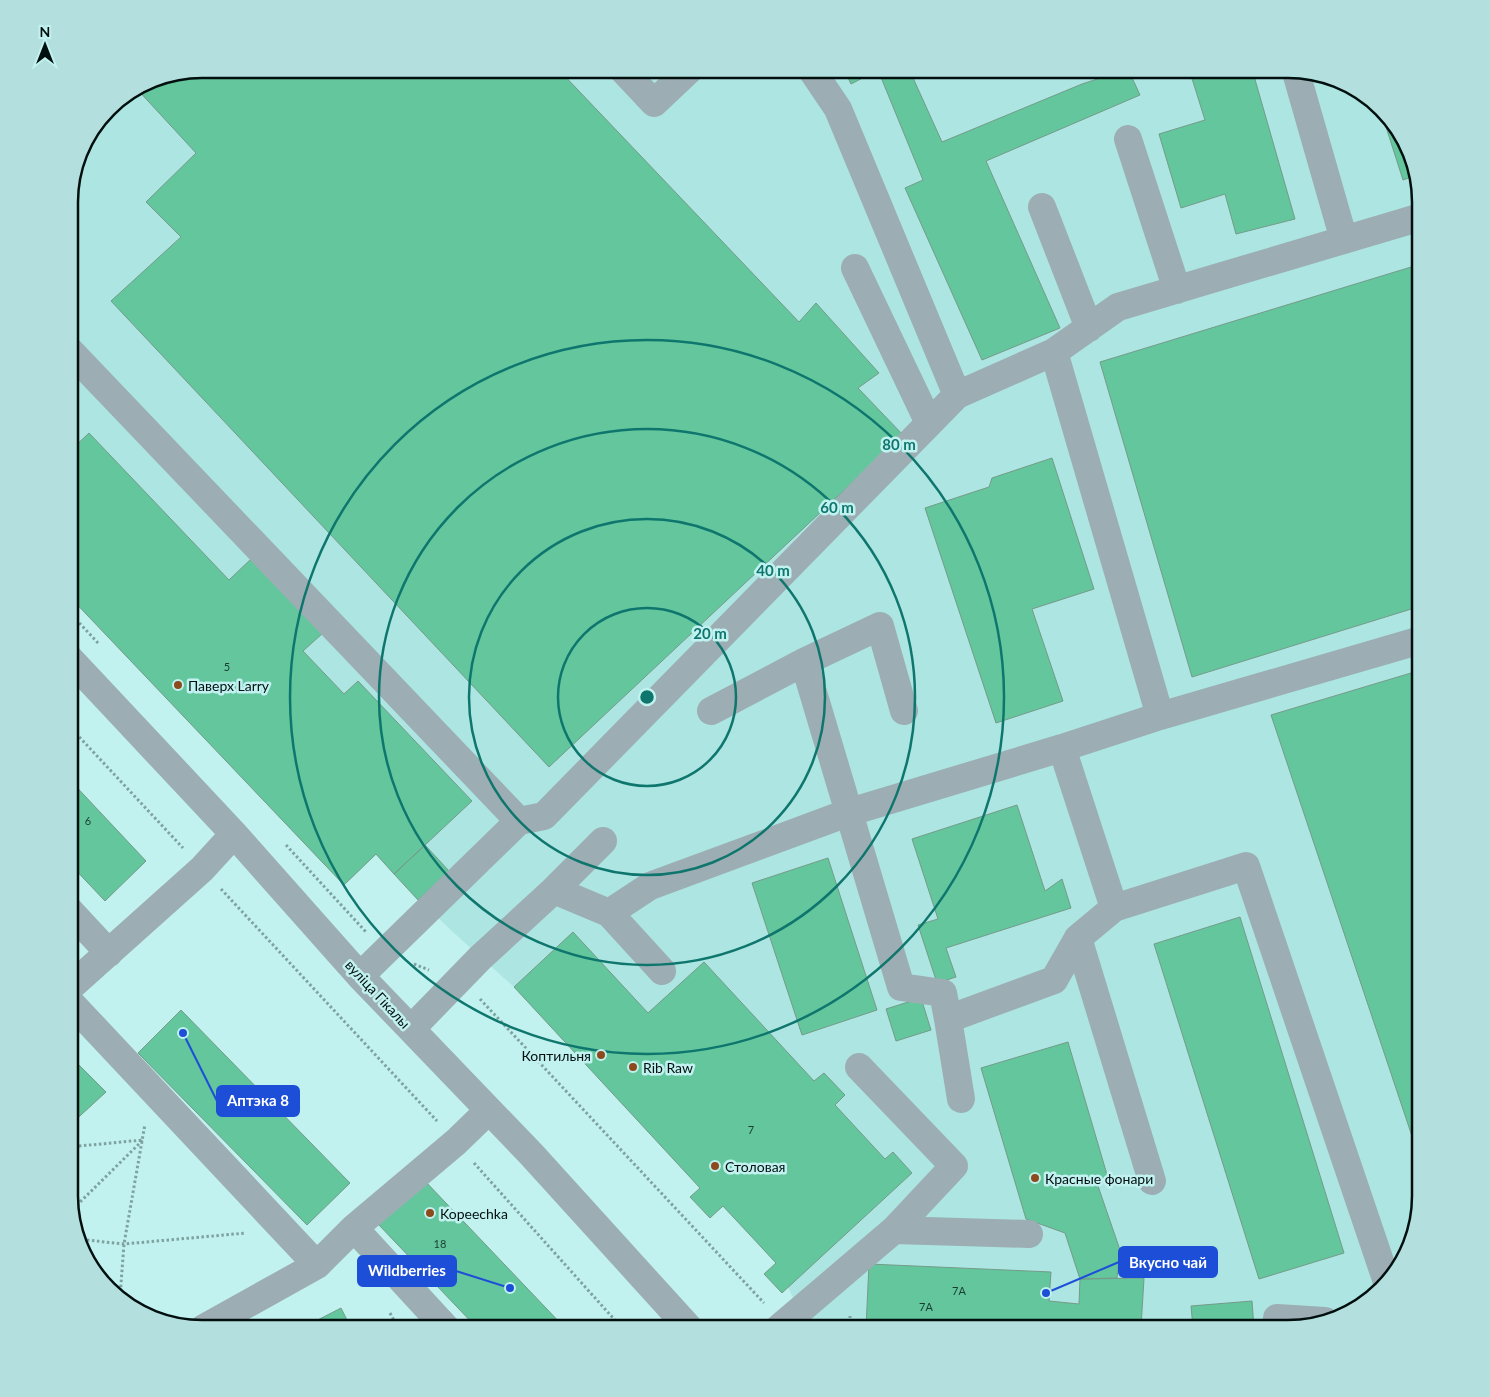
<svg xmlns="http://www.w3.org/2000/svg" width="1490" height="1397" font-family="Lato,sans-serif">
<rect width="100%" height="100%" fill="#c2f2f0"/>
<path fill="#ace5e2" d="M202,69H1128L1130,73L1129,69H1297L1347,82L1383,108L1411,151L1421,193V1195L1411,1246L1382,1290L1339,1318L1297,1328H808L776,1263L514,987L454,933L414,895L376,855L344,885L69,596V193L83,143L114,102L151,79Z"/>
<path fill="#63c69d" stroke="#759b89" d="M202,69H558L799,322L816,303L879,373L858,388L903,435L549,767L111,301L181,237L146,202L196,153L136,88L151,79Z
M844,69H909L942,142L1082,84L1128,69L1140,95L986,161L1060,328L982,360L905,188L923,180L878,70L851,84Z
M1189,69H1252L1295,219L1236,234L1225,194L1181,208L1159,134L1205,120Z
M1379,105L1383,108L1411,151L1417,175L1403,180Z
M1421,264V606L1192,677L1100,362Z
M89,433L229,580L252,558L323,633L303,651L344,694L358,681L472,801L394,874L376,854L344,885L69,596V452Z
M1052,458L1094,589L1032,609L1063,701L996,723L925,508L989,487L992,478Z
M1421,670V1163L1271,715Z
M69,779L146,861L105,901L69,863Z
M1017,805L1045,891L1062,879L1071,908L946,948L956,977L937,983L918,925L938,919L912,839Z
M425,845L449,871L418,900L394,874Z
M828,858L877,1010L802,1035L752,883Z
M1240,917L1344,1253L1259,1279L1154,944Z
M573,932L648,1013L704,962L814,1081L824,1073L845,1095L835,1105L885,1159L893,1152L912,1173L782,1293L764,1274L776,1263L723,1206L710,1218L690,1197L700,1188L514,987Z
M921,998L931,1030L896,1041L886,1009Z
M181,1010L350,1183L307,1225L138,1053Z
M1068,1042L1108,1178L1098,1186L1120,1250L1117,1278L1080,1279L1065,1233L1026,1219L981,1068Z
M69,1055L106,1092L69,1126Z
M425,1181L565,1328H477L378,1224Z
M869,1264L1051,1272L1049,1301L1079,1304L1080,1279L1144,1278L1141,1328H866Z
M1252,1301L1254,1328H1193L1191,1306Z
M341,1308L351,1328H303L306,1326Z"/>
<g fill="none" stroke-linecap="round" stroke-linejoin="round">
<path stroke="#7ea2a0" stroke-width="3" stroke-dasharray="2.5 2.5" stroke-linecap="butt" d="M69,612L99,644
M69,726L183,848
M286,845L366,932
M221,889L437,1121
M414,964L429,970
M480,999L764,1303
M69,1147L143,1140L71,1211
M474,1163L622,1328
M77,1239L124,1244L246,1233
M120,1297L124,1244L145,1124
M390,1313L398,1328
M850,1328V1316"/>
<path stroke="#9caeb4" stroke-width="28" d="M622,69L654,103L690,69
M1295,69L1344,240
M1128,139L1177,290
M1042,207L1089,328
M855,268L929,423
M69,350L519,821L360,976
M957,395L1054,352
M69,658L234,834L360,976L532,1155L689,1328
M804,662L880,626L904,711
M711,711L804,662L901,987L943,993L948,1019L1054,980L1078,938
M1160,716L1054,352L1118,307L1421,217
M1062,748L1114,908L1246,866L1387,1282
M519,821L544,816L957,395L838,109L811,69
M554,890L609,913L650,886L850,812L1062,748L1160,716L1421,640
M1114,908L1078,938L1152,1181
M69,910L109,953
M609,913L662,971
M69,988L202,869L234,834
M69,1001L317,1265L354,1228L456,1142L488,1111
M948,1019L961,1099
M411,1029L480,958L554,890L603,841
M354,1228L446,1328
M894,1230L1029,1234
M1277,1318L1325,1321
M204,1328L317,1265
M779,1328L894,1230L954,1166L859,1067"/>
</g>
<g fill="none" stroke="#0f766e" stroke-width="2.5">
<circle cx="647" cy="697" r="89"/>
<circle cx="647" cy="697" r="178"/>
<circle cx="647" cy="697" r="268"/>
<circle cx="647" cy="697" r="357"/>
</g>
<g fill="#8d4a1c" stroke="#c2f2f0" stroke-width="2">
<circle cx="178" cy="685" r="5"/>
<circle cx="601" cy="1055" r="5"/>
<circle cx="633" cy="1067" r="5"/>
<circle cx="715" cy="1166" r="5"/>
<circle cx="1035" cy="1178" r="5"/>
<circle cx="430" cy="1213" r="5"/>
</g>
<g text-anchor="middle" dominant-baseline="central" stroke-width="5" stroke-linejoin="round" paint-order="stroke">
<g font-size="11" fill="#1a3d32">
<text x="227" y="666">5</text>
<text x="88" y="820">6</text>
<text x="751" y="1129">7</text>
<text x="440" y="1243">18</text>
<text x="959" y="1290">7А</text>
<text x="926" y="1306">7А</text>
</g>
<g font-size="14" fill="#010f0f" stroke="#c2f2f0" text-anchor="start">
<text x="188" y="685">Паверх Larry</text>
<text x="591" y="1055" text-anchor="end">Коптильня</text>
<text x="643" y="1067">Rib Raw</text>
<text x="725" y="1166">Столовая</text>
<text x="1045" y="1178">Красные фонари</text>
<text x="440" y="1213">Kopeechka</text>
</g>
<g font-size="14" fill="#010f0f" stroke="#c2f2f0">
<text transform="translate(378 994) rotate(47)">вуліца Гікалы</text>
</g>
</g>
<path d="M0 0H1490V1397H0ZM202 78H1288A124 124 0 0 1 1412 202V1196A124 124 0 0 1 1288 1320H202A124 124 0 0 1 78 1196V202A124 124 0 0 1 202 78Z" fill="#b3e0de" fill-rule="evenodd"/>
<path fill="none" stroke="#010f0f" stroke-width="2.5" d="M202 78H1288A124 124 0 0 1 1412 202V1196A124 124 0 0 1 1288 1320H202A124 124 0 0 1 78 1196V202A124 124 0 0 1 202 78Z"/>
<circle cx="647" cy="697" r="8" fill="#0f766e" stroke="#c2f2f0" stroke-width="2.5"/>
<g font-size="15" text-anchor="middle" font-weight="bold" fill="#0f766e" stroke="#c2f2f0" stroke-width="5" stroke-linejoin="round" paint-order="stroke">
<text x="899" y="450">80 m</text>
<text x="837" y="513">60 m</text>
<text x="773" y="576">40 m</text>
<text x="710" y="639">20 m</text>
</g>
<path fill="none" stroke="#1d4ed8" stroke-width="2" d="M183 1033L217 1101M1046 1293L1119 1262M510 1288L456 1271"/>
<g fill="#1d4ed8" stroke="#c2f2f0" stroke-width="2">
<circle cx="183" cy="1033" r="5"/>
<circle cx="1046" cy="1293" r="5"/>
<circle cx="510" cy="1288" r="5"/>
</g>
<g fill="#1d4ed8" stroke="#1d4ed8" stroke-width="2">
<rect x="217" y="1086" width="82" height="30" rx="5"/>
<rect x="1119" y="1247" width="98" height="30" rx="5"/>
<rect x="358" y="1256" width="98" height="30" rx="5"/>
</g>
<g font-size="15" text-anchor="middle" font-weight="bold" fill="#fff">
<text x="258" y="1106">Аптэка 8</text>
<text x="1168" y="1268">Вкусно чай</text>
<text x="407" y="1276">Wildberries</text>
</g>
<g transform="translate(45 45)" stroke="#c2f2f0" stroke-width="4" paint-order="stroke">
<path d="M0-4L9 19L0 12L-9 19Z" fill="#010f0f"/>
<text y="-8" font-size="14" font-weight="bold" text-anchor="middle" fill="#010f0f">N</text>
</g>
</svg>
